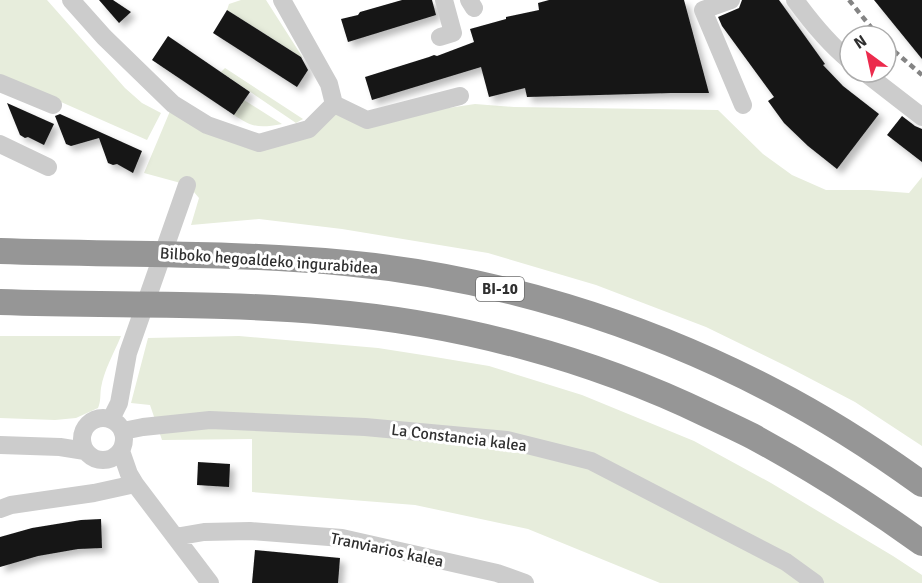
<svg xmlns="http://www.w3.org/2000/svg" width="922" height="583" font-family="Signika,sans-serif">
<defs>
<filter id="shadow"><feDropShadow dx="5" dy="5" stdDeviation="3" flood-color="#0004"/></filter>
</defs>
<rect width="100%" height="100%" fill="#fff"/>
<path fill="#e7eddc" d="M0,0H47L125,88L142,103L161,113L147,140L0,75Z
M241,0H266L303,58L227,10L229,4Z
M225,68L303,119L296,123L221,72Z
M244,100L282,124C260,128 253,128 234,115Z
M173,104L259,143L309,129L334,104L368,120L475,104L514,107L718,110L763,154L792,175L826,190H869L909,193L922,177V446L855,402L788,367L706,327L596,285L488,253L342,229L259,219L191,225L199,198L188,185L144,173Z
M0,336H121C114,353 104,370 101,388C100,395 101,401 98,408L76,418L55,420L0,418Z
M239,336L378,348L429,356L489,366L582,395L694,441L771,483L893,556L922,575V583H660L528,529L415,505L252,492V439L162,440L150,405L131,403L148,338Z"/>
<path fill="#161616" filter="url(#shadow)" d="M99,0H113L131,12L119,23Z
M402,0H432L436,15L348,42L341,19L358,15L360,12Z
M549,0H684L709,93H671L527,97L525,88L489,97L481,67L372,100L365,77L429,57L434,55L437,56L474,42L470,29L506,19V17L539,10L538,3Z
M742,0H779L825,64L823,65L843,86L879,114L837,169L808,146L784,123L768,101L774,97L722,26L718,17L739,8Z
M874,0H922V59Z
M227,10L301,57L308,70L297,87L213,33Z
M168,36L250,92L234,115L152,60Z
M7,103L54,124L44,145L28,137L25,138L20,135Z
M60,114L142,151L133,173L117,164L113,165L108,163L99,138L71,146L66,144L55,116Z
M902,116L915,126L922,129V162L887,135Z
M198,462L230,464L229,487L197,485Z
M101,519L102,548L78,549L38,556L0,567V537L32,528L81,520Z
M255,550L340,558L338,583H252Z"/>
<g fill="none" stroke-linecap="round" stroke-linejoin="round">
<path stroke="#ccc" stroke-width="18" d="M71,0L104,37L173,104L207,125L259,143L309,129L334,104
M282,0L329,84L334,104
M469,0L474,8
M731,0L703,10L743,105
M795,0C811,22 829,44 850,61
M440,37L453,33L444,0
M864,72L922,117
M0,83L53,105
M334,104L367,120L460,96
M0,144L48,167
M82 439a21 21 0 1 1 42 0a21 21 0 1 1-42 0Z
M111,419L119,403L128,353L187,185
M123,431L143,427L210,420L365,427L507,440L591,461L786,562L815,583
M0,445L60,447L85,451
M121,451L129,474L135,484L210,583
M0,509L11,505L94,493L135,484
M175,537L204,532L250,531L342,538L497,573L525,583"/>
<path stroke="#969696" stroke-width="26" d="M0,251C115,255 231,252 346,263C494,277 641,322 773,391C825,418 875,450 922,484
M0,302C109,306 219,302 328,312C458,323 590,358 708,415C723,422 738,429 752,436C811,468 868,504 922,543"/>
<path stroke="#848484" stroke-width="4.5" stroke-dasharray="6 4.5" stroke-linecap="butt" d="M849,0L878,36
M886,44L922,75"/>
</g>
<g text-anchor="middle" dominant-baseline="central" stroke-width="6" stroke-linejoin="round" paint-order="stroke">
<rect fill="#fff" stroke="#6d6d6d" stroke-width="1.5" x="476" y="277" width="48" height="24" rx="4.5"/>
<g font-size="15" font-weight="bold" fill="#2f2f2f">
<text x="500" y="289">BI-10</text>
</g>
<g font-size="16" fill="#2f2f2f" stroke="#fff">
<text transform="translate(269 261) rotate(4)">Bilboko hegoaldeko ingurabidea</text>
<text transform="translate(459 438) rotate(7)">La Constancia kalea</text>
<text transform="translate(387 550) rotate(12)">Tranviarios kalea</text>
</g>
</g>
<g transform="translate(868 54) rotate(327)"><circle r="28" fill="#ffffff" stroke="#acacac" stroke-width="1.5"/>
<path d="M0-4.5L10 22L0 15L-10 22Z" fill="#ec2b4d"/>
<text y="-9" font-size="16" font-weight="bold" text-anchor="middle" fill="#2f2f2f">N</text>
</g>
</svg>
